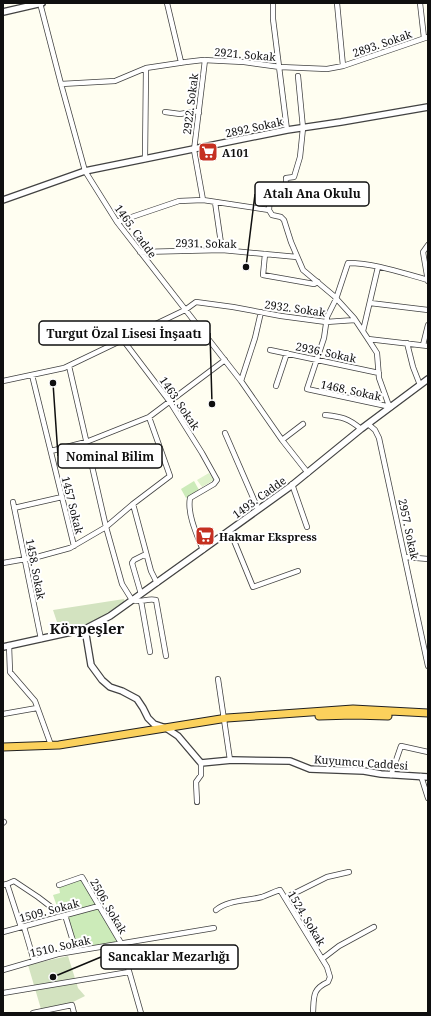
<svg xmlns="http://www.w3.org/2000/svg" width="431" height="1016" font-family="'Noto Serif',serif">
<rect width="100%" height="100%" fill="#fffef1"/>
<path fill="#ccebb9" d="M194,481L199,490L186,498L181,489Z
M81,879L96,905L60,915L53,895L60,893L59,887Z
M98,908L118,942L77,949L67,917Z"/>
<path fill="#d3e3c0" d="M124,599L125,602L92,623L60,631L53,610Z
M68,956L78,988L85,996L71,1003L41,1009L28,965Z"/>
<path fill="#dff2cb" d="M209,473L214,480L202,487L197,480Z"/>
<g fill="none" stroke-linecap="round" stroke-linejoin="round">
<defs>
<path id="minor" d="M40,3L61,84
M167,3L181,62
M273,3V19L287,130
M337,3L343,66
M420,3L424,38
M298,76L303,128L300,157L294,177L286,178V194L270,196L269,210L272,215L281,217L284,220L291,242L303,270L334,296L354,318L368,339L377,353L379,378L388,403L391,407
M165,112L180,114L198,111L199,113
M145,159L146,68
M203,200L194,150L205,60
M215,202L222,250
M117,222L179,201L203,200L269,210
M140,252L222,250L297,257
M265,254L263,275L314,284L318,282
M428,281L423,252L428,245
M370,303L428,310
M363,331L378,267
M368,339L428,346
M123,340L170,402L202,453L217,480L214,484L190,498C187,514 197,535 203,550
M407,343L413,367L420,385
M423,345L428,325
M270,350L379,373
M69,366L106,527L122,584L132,600C142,603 147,598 156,600L166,656
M32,375L74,546
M3,381L64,368L185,310L196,302L233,307L281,316L326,322L355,320
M241,381L255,338L261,312
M276,386L287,353
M391,407L307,389L324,338L327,317L336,299L348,263C375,263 402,273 428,280
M325,415C342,417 348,418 361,429
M303,424L282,440L308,473
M368,424L375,430L379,438L428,666
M225,433L258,509
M282,440L241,381L117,222L85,171L61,84L115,81L146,68L186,62L203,60L244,62L280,67L327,69L343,66L428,37
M51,451L86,442L149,417L225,360
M292,484L307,527
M13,502L41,639
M133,504L151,571L157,583
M14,508L62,497
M230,531L253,587L298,571
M405,557L428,559
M3,563L37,557L70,548L106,527L133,504L170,476L149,417
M141,594L132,563L134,560L146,554
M141,601L150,652
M9,645L10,672L35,701L51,745
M218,679L230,760
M3,714L37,708
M391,775L401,746L428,752
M421,776L428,798
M197,802L196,782L201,775V763
M3,823L4,822
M7,884L14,881L38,897L55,910
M3,885L7,884L21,927
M59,885L82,877L121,943L141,1013
M285,898L327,877L349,872
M216,910C228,900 247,901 262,897C268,895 273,892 280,890L327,967L330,977L328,982C312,989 314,997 313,1013
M65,915L76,951
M24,927L34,961
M3,932L99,906
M322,959L339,946L374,927
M3,970L58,954L214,928
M3,993L129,972
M33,1013L72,1005L74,1013"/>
<path id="tertiary" d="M3,12L42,3
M3,200L85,171L287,130L341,122L428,107
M85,629L91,665L102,680L110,687L122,691L137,699L143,708L148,718L154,724L166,728L178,736L201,763L232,760L290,761L310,769L364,771L381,774L428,777
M3,647L85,629L110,616L198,553L291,486L361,429L428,379"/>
<path id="trunk" d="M319,716L353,715L388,716
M3,747L59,745L227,718L353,709L428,713"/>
</defs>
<use href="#minor" stroke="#424242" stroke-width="6"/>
<use href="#tertiary" stroke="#424242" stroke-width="8"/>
<use href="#trunk" stroke="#202020" stroke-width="9"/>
<use href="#minor" stroke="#fff" stroke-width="4.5"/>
<use href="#tertiary" stroke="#fff" stroke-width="5.5"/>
<use href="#trunk" stroke="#fbd15c" stroke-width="7"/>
</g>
<defs>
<symbol id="supermarket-square" viewBox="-11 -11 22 22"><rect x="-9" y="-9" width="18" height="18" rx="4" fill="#c53021" stroke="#fff"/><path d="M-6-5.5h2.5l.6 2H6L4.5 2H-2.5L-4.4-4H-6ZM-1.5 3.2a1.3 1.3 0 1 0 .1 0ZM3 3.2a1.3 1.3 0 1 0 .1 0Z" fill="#fff"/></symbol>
</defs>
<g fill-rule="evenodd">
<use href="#supermarket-square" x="197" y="141" width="22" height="22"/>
<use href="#supermarket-square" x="194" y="525" width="22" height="22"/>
</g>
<g text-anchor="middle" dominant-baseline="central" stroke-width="4" stroke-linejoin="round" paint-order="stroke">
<g font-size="11" fill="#0f0f0f" stroke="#fff">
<text transform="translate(382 43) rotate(-19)">2893. Sokak</text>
<text transform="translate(245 54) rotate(5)">2921. Sokak</text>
<text transform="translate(190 104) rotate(-83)">2922. Sokak</text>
<text transform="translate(254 127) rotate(-12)">2892 Sokak</text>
<text transform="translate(136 231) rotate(54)">1465. Cadde</text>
<text transform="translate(206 243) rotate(1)">2931. Sokak</text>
<text transform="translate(295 308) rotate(8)">2932. Sokak</text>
<text transform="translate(326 352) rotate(12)">2936. Sokak</text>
<text transform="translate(351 390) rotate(12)">1468. Sokak</text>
<text transform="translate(180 403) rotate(56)">1463. Sokak</text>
<text transform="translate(259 497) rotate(-36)">1493. Cadde</text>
<text transform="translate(73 505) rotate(76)">1457 Sokak</text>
<text transform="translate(409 529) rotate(78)">2957. Sokak</text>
<text transform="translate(36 569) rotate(79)">1458. Sokak</text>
<text transform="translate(361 762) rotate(4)">Kuyumcu Caddesi</text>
<text transform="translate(109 906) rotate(60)">2506. Sokak</text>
<text transform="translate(49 910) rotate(-15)">1509. Sokak</text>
<text transform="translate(307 918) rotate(59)">1524. Sokak</text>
<text transform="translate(60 946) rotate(-13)">1510. Sokak</text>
</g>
<g font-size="11" font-weight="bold" fill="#0f0f0f" stroke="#fff" text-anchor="start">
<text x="222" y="152">A101</text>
<text x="219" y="536">Hakmar Ekspress</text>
</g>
<g font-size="15" font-weight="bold" fill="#0f0f0f" stroke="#fff">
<text x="87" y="628">Körpeşler</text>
</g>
</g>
<path fill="none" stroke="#0f0f0f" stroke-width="1.5" d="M246 267L255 194M212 404L210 333M53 383L58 456M53 977L101 957"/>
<g fill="#0f0f0f" stroke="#fff" stroke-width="1.5">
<circle cx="246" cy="267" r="4"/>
<circle cx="212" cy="404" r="4"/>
<circle cx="53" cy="383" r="4"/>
<circle cx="53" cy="977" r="4"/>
</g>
<g fill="#fff" stroke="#0f0f0f" stroke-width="1.5">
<rect x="255" y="182" width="114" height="24" rx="4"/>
<rect x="39" y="321" width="171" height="24" rx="4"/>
<rect x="58" y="444" width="104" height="24" rx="4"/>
<rect x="101" y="945" width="137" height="24" rx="4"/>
</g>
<g font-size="12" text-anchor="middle" font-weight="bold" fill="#0f0f0f">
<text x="312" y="198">Atalı Ana Okulu</text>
<text x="124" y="338">Turgut Özal Lisesi İnşaatı</text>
<text x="110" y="461">Nominal Bilim</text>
<text x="169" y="961">Sancaklar Mezarlığı</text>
</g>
<rect width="431" height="1016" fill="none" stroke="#0f0f0f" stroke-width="8"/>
</svg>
